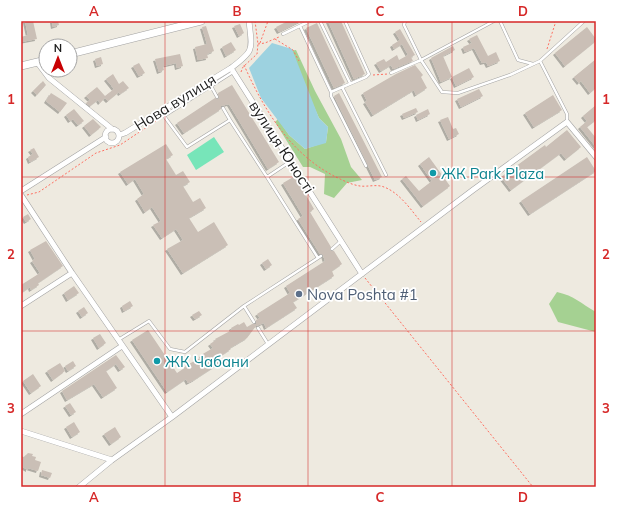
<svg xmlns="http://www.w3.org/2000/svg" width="617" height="508" font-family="Mulish,sans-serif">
<defs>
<filter id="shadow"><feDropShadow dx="-2" dy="2" stdDeviation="0" flood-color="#0004"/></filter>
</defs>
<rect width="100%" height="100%" fill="#eeeae0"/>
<path fill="#a5d192" d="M296,50L315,91L341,139L351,167L362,180L347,183L334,198L324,194L325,174L310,167H303L275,122L278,119L289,135L305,149L326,142L328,127L319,118L289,51Z
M557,292C575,296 580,303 596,312V332L558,322L549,304Z"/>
<path fill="#77e5b9" d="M214,137L224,152L196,170L187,155Z"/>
<path fill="#9dd2e0" d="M272,43L292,49L319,118L328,127L326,143L305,149L289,135L261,98L249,68Z"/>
<path fill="#cabfb6" filter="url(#shadow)" d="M25,21H33L37,39L21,42V37L28,35Z
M52,21H58L59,25L53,27Z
M288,21H301L279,32L276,27Z
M328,21H341L365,74L354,79Z
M317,23L345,83L334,88L306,28Z
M240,24L244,33L239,36L234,26Z
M206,26L214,51L207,54L208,58L198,60L195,47L207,44L202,27Z
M587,27L596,39V41L565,66L555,53Z
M400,29L415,55L411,57L413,61L393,69L391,65L381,71L376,63L384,59L386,62L397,55L399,60L408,55L402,44L394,49L392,45L400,40L395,32Z
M477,35L488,56L496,52L500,61L488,66L486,62L482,63L474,48L465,52L463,47L472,43L469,39Z
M231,42L236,50L226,56L222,47Z
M453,46L455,50L443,56L452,77L441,82L431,58Z
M180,54L183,66L177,68L176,63L163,66L164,70L159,72L155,59Z
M101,57L103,64L97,66L95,59Z
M596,59V88L590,93L581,81L579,83L574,77Z
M139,63L145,73L139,76L133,66Z
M415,65L423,75L421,77L427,88L416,95L414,90L373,115L365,102L367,101L363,93L396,74Z
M469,68L474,77L456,86L452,77Z
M113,74L119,84L123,81L129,88L120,94L119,92L108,101L105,98L100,103L98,100L90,106L86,103L90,100L86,96L97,87L105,96L114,89L106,79Z
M43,81L46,85L37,95L33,91Z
M232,85L279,162L268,169L229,104L221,106V109L184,133L177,123L215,98L219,99L218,93Z
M479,89L483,96L461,107L457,99Z
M51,93L67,103L60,112L46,101Z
M339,93L382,177L375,180L334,96Z
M553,95L562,110L534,127L525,113Z
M596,105V120L587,127L596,138V147L580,127L587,121L583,116Z
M416,108L418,112L404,118L402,114Z
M74,109L84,121L78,125L73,119L70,121L66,115Z
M428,109L430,114L418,120L416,115Z
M448,117L453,129L456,128L459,134L449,139L440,120Z
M93,119L101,127L91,135L84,126Z
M567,130L581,147L566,159L561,153L511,190L501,177L545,145L546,147Z
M166,144L173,155L166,159L176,175L183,171L190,182L183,186L193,202L200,198L206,208L189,218L198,232L214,222L228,245L183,273L167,249L183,240L176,229L162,238L153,225L161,221L152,207L145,212L137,199L144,194L135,179L128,184L120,172Z
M34,148L39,157L30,162L28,157L33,154L30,150Z
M429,157L450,186L423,206L402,179L406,176L419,191L432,181L420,164Z
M587,157L596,171L530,214L521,201Z
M295,176L314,209L310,212L331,247L330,250L334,251L342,264L332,271L334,276L293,302L297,308L266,328L264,323L256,326L247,338L230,348L231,349L219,357L222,361L217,365L194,380L188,383L186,379L167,392L132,340L148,330L177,373L186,367L185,366L202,357L201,355L213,348L210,344L216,340L215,339L232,330L231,328L238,324L239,325L244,322L247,327L252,324H256V320L260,318L257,314L290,293L286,286L325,261L323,255L320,254L298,219L303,216L283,183Z
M28,214L31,219L26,222L23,217Z
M46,241L63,266L38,283L39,285L31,290L30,287L21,293V285L40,273L32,261L35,259L30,250Z
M268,259L272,265L266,269L262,263Z
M74,286L79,293L68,300L64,293Z
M130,301L133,306L124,311L122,306Z
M84,307L88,313L82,317L78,311Z
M199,311L202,315L195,319L192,315Z
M100,334L106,343L99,348L93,338Z
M116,355L125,367L120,370L116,364L106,371L117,388L103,397L94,384L67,400L62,391Z
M73,361L76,366L68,371L65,366Z
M60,363L65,371L53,380L47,371Z
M33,374L41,386L31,393L23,381Z
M70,403L76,412L71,415L65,406Z
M74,422L80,432L72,437L66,427Z
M115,427L121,437L111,444L104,434Z
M28,453L33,454L32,456L36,457L35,460L41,462L38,471L28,468V470L21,466V456L24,457Z
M42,470L52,473L50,478L41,475Z"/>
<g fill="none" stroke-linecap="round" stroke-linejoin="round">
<defs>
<path id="service" d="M320,21L350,83
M405,21L404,25L421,60L442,92L458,93L510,75L540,61L584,21
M500,21L518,60L533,64
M300,26L331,92V96L366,166
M283,34L310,21
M540,61L567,114V122
M233,72L164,116L187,147L230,120L267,177L291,161
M391,73L421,60L494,21
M211,86L217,97
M342,87L386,175
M331,92L366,77L369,74L345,21
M223,108L230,120
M267,177L318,258L321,256
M332,249L341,241
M254,322L244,306L318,258
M258,328L268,344
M118,340L149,321L170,349L185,352L244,306"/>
<path id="minor" d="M249,21C252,50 255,50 231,68L362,274
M37,62L49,78L112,129
M105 136a7 7 0 1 1 14 0a7 7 0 1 1-14 0Z
M119,135L125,133L231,68
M21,191L106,137
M21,195L72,273L172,417L112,460L79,487
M21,306L72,273
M21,414L122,346
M172,417L473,190L567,122L596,157
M21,431L112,460"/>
<path id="tertiary" d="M70,54L201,21
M21,66L46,60"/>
</defs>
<use href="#service" stroke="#a3a3a3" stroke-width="3.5"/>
<use href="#minor" stroke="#a3a3a3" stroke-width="6"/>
<use href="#tertiary" stroke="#a3a3a3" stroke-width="8"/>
<path stroke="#ff6f61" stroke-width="1" stroke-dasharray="2 2" stroke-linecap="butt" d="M275,39L293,50L299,61
M260,43L268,21
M258,44L265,43L279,37
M547,49L555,24L554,21
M244,65C264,110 290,153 334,176C342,180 352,185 360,186C367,187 377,184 384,187C400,193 411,210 421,222
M241,72L243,67L257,54L258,44L255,21
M373,75L388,74
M27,195L39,192L96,153L120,145L156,121
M365,278L533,487"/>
<use href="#service" stroke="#fff" stroke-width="2.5"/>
<use href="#minor" stroke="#fff" stroke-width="5"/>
<use href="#tertiary" stroke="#fff" stroke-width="7"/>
</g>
<path fill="none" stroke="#d62828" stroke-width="1" stroke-opacity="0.55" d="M165,21V487M308,21V487M452,21V487M21,177H596M21,331H596"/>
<g fill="#0f9aa8" stroke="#fff" stroke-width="1.5">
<circle cx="433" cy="173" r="4"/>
<circle cx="157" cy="361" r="4"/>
</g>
<circle fill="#5c6f8a" stroke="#fff" stroke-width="1.5" cx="299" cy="294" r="4"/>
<g text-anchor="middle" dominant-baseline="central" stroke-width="3.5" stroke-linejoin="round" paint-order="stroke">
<g font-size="15" fill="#1c1c1c" stroke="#fff">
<text transform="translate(175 102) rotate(-32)">Нова вулиця</text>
<text transform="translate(282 147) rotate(57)">вулиця Юності</text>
</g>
<g font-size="15" fill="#0d838f" stroke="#fff" text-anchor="start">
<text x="441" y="173">ЖК Park Plaza</text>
<text x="165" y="361">ЖК Чабани</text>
</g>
<g font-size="15" fill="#4e5e75" stroke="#fff" text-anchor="start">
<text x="307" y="294">Nova Poshta #1</text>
</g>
</g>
<rect width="617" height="508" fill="none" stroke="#ffffff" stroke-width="44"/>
<g transform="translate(58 58)"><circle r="19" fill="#ffffff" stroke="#a4a4a4"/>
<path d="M0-3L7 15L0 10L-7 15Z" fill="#c80003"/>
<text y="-6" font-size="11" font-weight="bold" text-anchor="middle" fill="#1c1c1c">N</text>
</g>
<rect x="22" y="22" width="573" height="464" fill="none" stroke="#d62828" stroke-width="1.5"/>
<g font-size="13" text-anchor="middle" font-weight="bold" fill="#d62828">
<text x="94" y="16">A</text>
<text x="237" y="16">B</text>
<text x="380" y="16">C</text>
<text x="523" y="16">D</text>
<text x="11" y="104">1</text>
<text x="606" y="104">1</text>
<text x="11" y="259">2</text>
<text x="606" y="259">2</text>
<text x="11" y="413">3</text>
<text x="606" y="413">3</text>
<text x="94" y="502">A</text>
<text x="237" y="502">B</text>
<text x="380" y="502">C</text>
<text x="523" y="502">D</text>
</g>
</svg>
